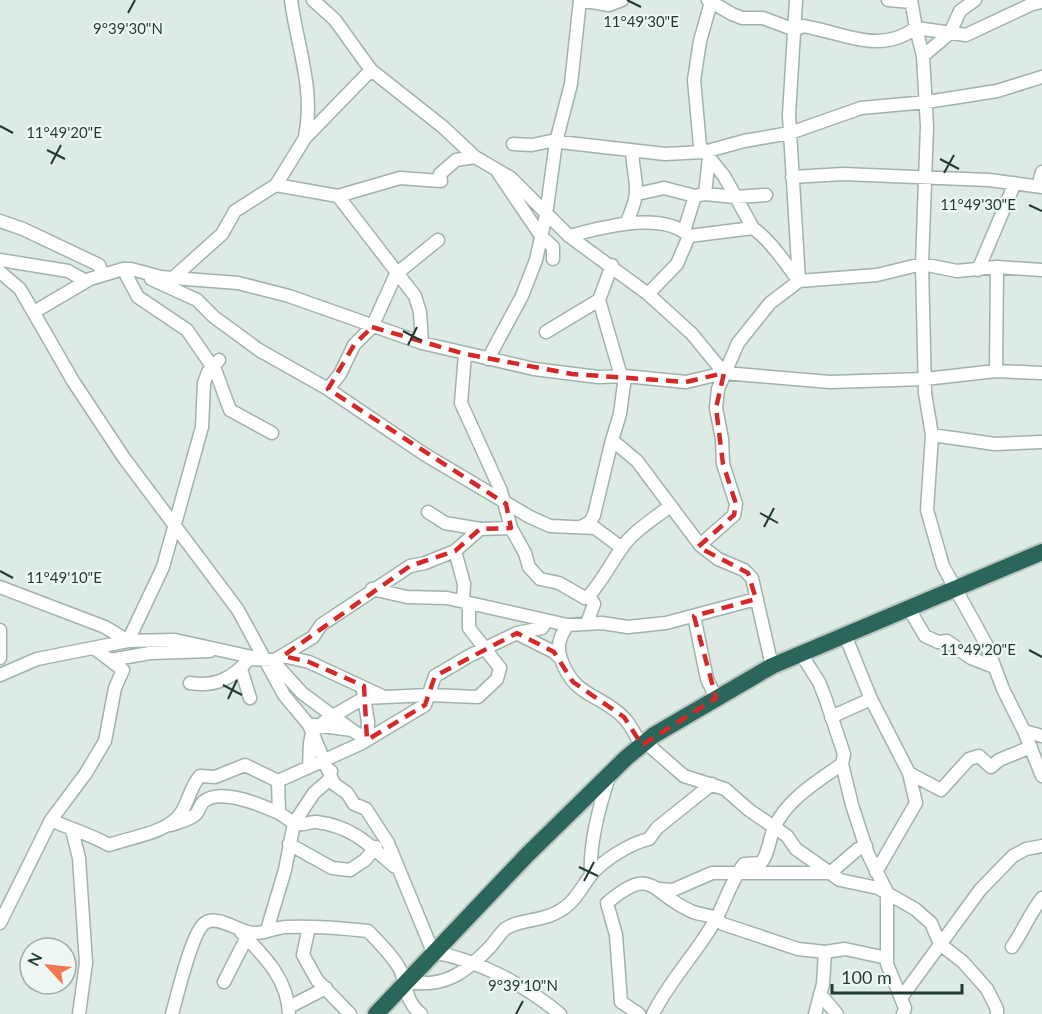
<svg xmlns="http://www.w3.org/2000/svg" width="1042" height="1014" font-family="Lato,sans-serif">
<rect width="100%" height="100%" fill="#deeae4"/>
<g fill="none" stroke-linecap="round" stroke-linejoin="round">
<defs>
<path id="minor" d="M291,0C297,46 315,90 305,137
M313,0L335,20L371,70L443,127L475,157L511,178L569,236L648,294L692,334L724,373L830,382L925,379L996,371L1042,373
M708,0L732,14L742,18H763L795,30L803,26C845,33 878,55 916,28L923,56
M796,0L789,115L799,281
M888,0L911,2
M911,0L916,28L966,35L1032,4L1042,2
M975,0L960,11L950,33L923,56L927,126L922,264L925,393L932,435L927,510L943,566L986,644L1003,689L1024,731L1042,776
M711,2L700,41L694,80L700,146L724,176L753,228
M513,144L532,145L551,141L665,154L704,152L744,141L790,133L861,108L927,102L997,91L1042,77
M497,171L541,236L553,247V259
M792,177L843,174L940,178L989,180L1042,187
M276,185L338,196L400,178L441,181L440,174L456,160L475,157
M1038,186L1042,172
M637,194L664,188L695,196L684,231
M705,194L735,197L766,195
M699,195L705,194L709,157
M338,196L415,296L420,312L422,343
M0,221L23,229L99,265L103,275
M626,224C643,186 634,188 632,150
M569,236C601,228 662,210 689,236L753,228C772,242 784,262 799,281
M0,260L68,271L86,281
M612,265L599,300L621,376
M123,269L138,297L187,330L216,372L230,410L272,433
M978,270L1015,183
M0,272L20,289L73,381L124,458L238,610L284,695L309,725L334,784L347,793L354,804L366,809L388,843L433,952C478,960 525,985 560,1014
M174,277L222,234L235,211L276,185L305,138L371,70
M151,279L197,300L214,317L259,350L328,389L424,454L530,517L550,526L595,528L622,548
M648,294L677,264L689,236
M34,312L90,279L123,269H131L161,277L238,283L289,296L422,343L534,369L598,377L625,376L686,382L724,373
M546,332L599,300
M465,354L461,403L501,491L511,528L525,553L529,567L540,579L559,583L585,598L589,596
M488,359L522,296L536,260L546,215L556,142L571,84L580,0L609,5L622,0
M996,371L997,267
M625,376L620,414L612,440L637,461L700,545L718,559L744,570L752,578L772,666
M328,389L340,374L354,345L372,327L396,274L438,240
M932,435L995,444L1042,442
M428,512L445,523L480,529
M581,527L590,522L594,515L612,440
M700,545L734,515L736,504L723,464L722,439L716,408L718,389L738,343L770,303L799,281L877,275L922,264L957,271L997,267L1042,270
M455,551L464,584L463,601
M0,587L105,627L128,641
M372,589L407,597L447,598L567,625L602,623L628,627L666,623L756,599
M589,596C602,581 610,565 621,549C633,531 654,519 670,506
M909,609L925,636L938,642L947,641L971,658L994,667
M694,616L707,679L716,698
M587,623L594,604L589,596
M568,625C560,635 556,646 561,659C574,698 602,694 624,718C631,725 636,737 642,745
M0,630V658
M518,634L554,652L561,659
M845,635L871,699L909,773L941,790L969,759L979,756L991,767L999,760L1031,747
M128,641L163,567L202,427L204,383L208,372L219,360
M801,654L819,682L826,700L844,754L842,764L852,805L868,854L887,892V964L905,1008L903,1014
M283,656L309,662L382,696
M110,660L150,653L210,651
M272,660L302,693L333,716L364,698L429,695L478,697L497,679L500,668L469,628V607L463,601
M241,669L250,698
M0,675L37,659L128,641L175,640L256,658
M190,683C215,687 232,679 249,659L275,660L313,637L321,625L410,566L425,563L455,551L480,529L511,528
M363,691L368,722L367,740
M831,717L871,699
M314,725L352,730L367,740
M1024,731L1042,736
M645,742L684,776L725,789L749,810L787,836L796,849L840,880L878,888L915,909L931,923L940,944L963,962L987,989L997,1009V1014
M309,767C311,738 305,733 333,716L352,730
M331,771L329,780L314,793L294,823C306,827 307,821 317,822C354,827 369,845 395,867
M278,781L360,744L425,705L435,676L469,656L517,633L542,628L546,621
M51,820C70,829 90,834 109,845C131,837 168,833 181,813C189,801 190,787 200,776L215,777L245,765L278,781
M171,825C179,822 190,820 196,814C199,811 200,805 203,802C220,787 261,805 279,813
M72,830L79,858L86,963L79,1014
M289,844L332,868L350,870L365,860L376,847
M876,872L916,803L909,773
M591,875C589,843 599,807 609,777
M659,889L673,890L712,873H830L858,849L866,846
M0,923L51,820L86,773L105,741L115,688L123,670L94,648
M309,927L303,955L317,980L350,1014
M267,930L285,870L294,823L279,813L278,781
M241,932C264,956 288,979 289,1014
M1012,947C1023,931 1030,913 1042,898
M224,982L249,933
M406,982C444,988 464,974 490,947C495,941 500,934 505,929C522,917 547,924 569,904C578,896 583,885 591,875C603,860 631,843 649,839L657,828L712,784
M820,994L837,1014
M901,998L980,890L1013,856L1026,849L1042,846
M289,1007L326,988
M172,1014C177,997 192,931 205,923C217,914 239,932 253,933C263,934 274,928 285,927C312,926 341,928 368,931C376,939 398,962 401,972C407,988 406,1002 421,1014
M639,1014L621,1002L616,935L607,903C654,863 650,894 693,912C704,916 714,914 723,924L798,949L825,952L845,949L887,958
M653,1014C670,979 699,951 717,917C726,900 732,879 744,864L761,863C769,854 769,839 774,828C787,799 818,781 842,764
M815,1014L823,984L825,952"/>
<path id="highway" d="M376,1014L527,855L626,758L654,735L772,666L1042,552"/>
</defs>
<use href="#minor" stroke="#a1b2ab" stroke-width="15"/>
<use href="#highway" stroke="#bcc4c2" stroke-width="20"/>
<use href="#minor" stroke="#fff" stroke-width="12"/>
<use href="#highway" stroke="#2a6659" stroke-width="16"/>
</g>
<path fill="none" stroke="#d62828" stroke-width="4.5" stroke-dasharray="12 8" stroke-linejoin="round" d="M372,327L465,354L572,374L686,382L724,373L716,408L723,464L736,504L734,515L698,547L748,573L756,599L694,616L716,698L642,745L624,717L573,682L554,652L517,633L435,676L425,705L367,740L364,686L309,662L283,656L410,566L455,551L480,529L511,528L506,504L328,389L354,345Z"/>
<path fill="none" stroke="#1f3a32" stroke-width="2" d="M627,0L641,7M128,13L135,0M0,126L13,133M47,150L65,159M940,159L959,169M51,164L61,145M944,173L954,155M1029,205L1042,211M403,331L422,341M408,345L417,327M760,513L778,523M764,527L774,508M0,571L13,578M1029,650L1042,657M223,685L242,695M228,699L237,680M579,867L598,876M584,881L594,862M516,1014L523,1001"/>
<g font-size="15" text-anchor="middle" fill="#1f3a32" stroke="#eef7f2" stroke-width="4.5" stroke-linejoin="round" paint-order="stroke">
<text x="641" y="27">11°49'30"E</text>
<text x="128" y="34">9°39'30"N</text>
<text x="64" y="138">11°49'20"E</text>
<text x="978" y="210">11°49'30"E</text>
<text x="64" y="583">11°49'10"E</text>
<text x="978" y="655">11°49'20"E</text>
<text x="523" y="991">9°39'10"N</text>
</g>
<g transform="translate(48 966) rotate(297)"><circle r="28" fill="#eef7f2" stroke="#9baba5" stroke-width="1.5"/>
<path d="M0-4.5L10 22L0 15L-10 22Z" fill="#f57651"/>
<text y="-9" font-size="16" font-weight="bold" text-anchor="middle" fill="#1f3a32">N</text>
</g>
<path d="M832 984v9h130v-9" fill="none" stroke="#1f3a32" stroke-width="3"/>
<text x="841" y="984" font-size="18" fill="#1f3a32" stroke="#eef7f2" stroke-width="4.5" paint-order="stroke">100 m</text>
</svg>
